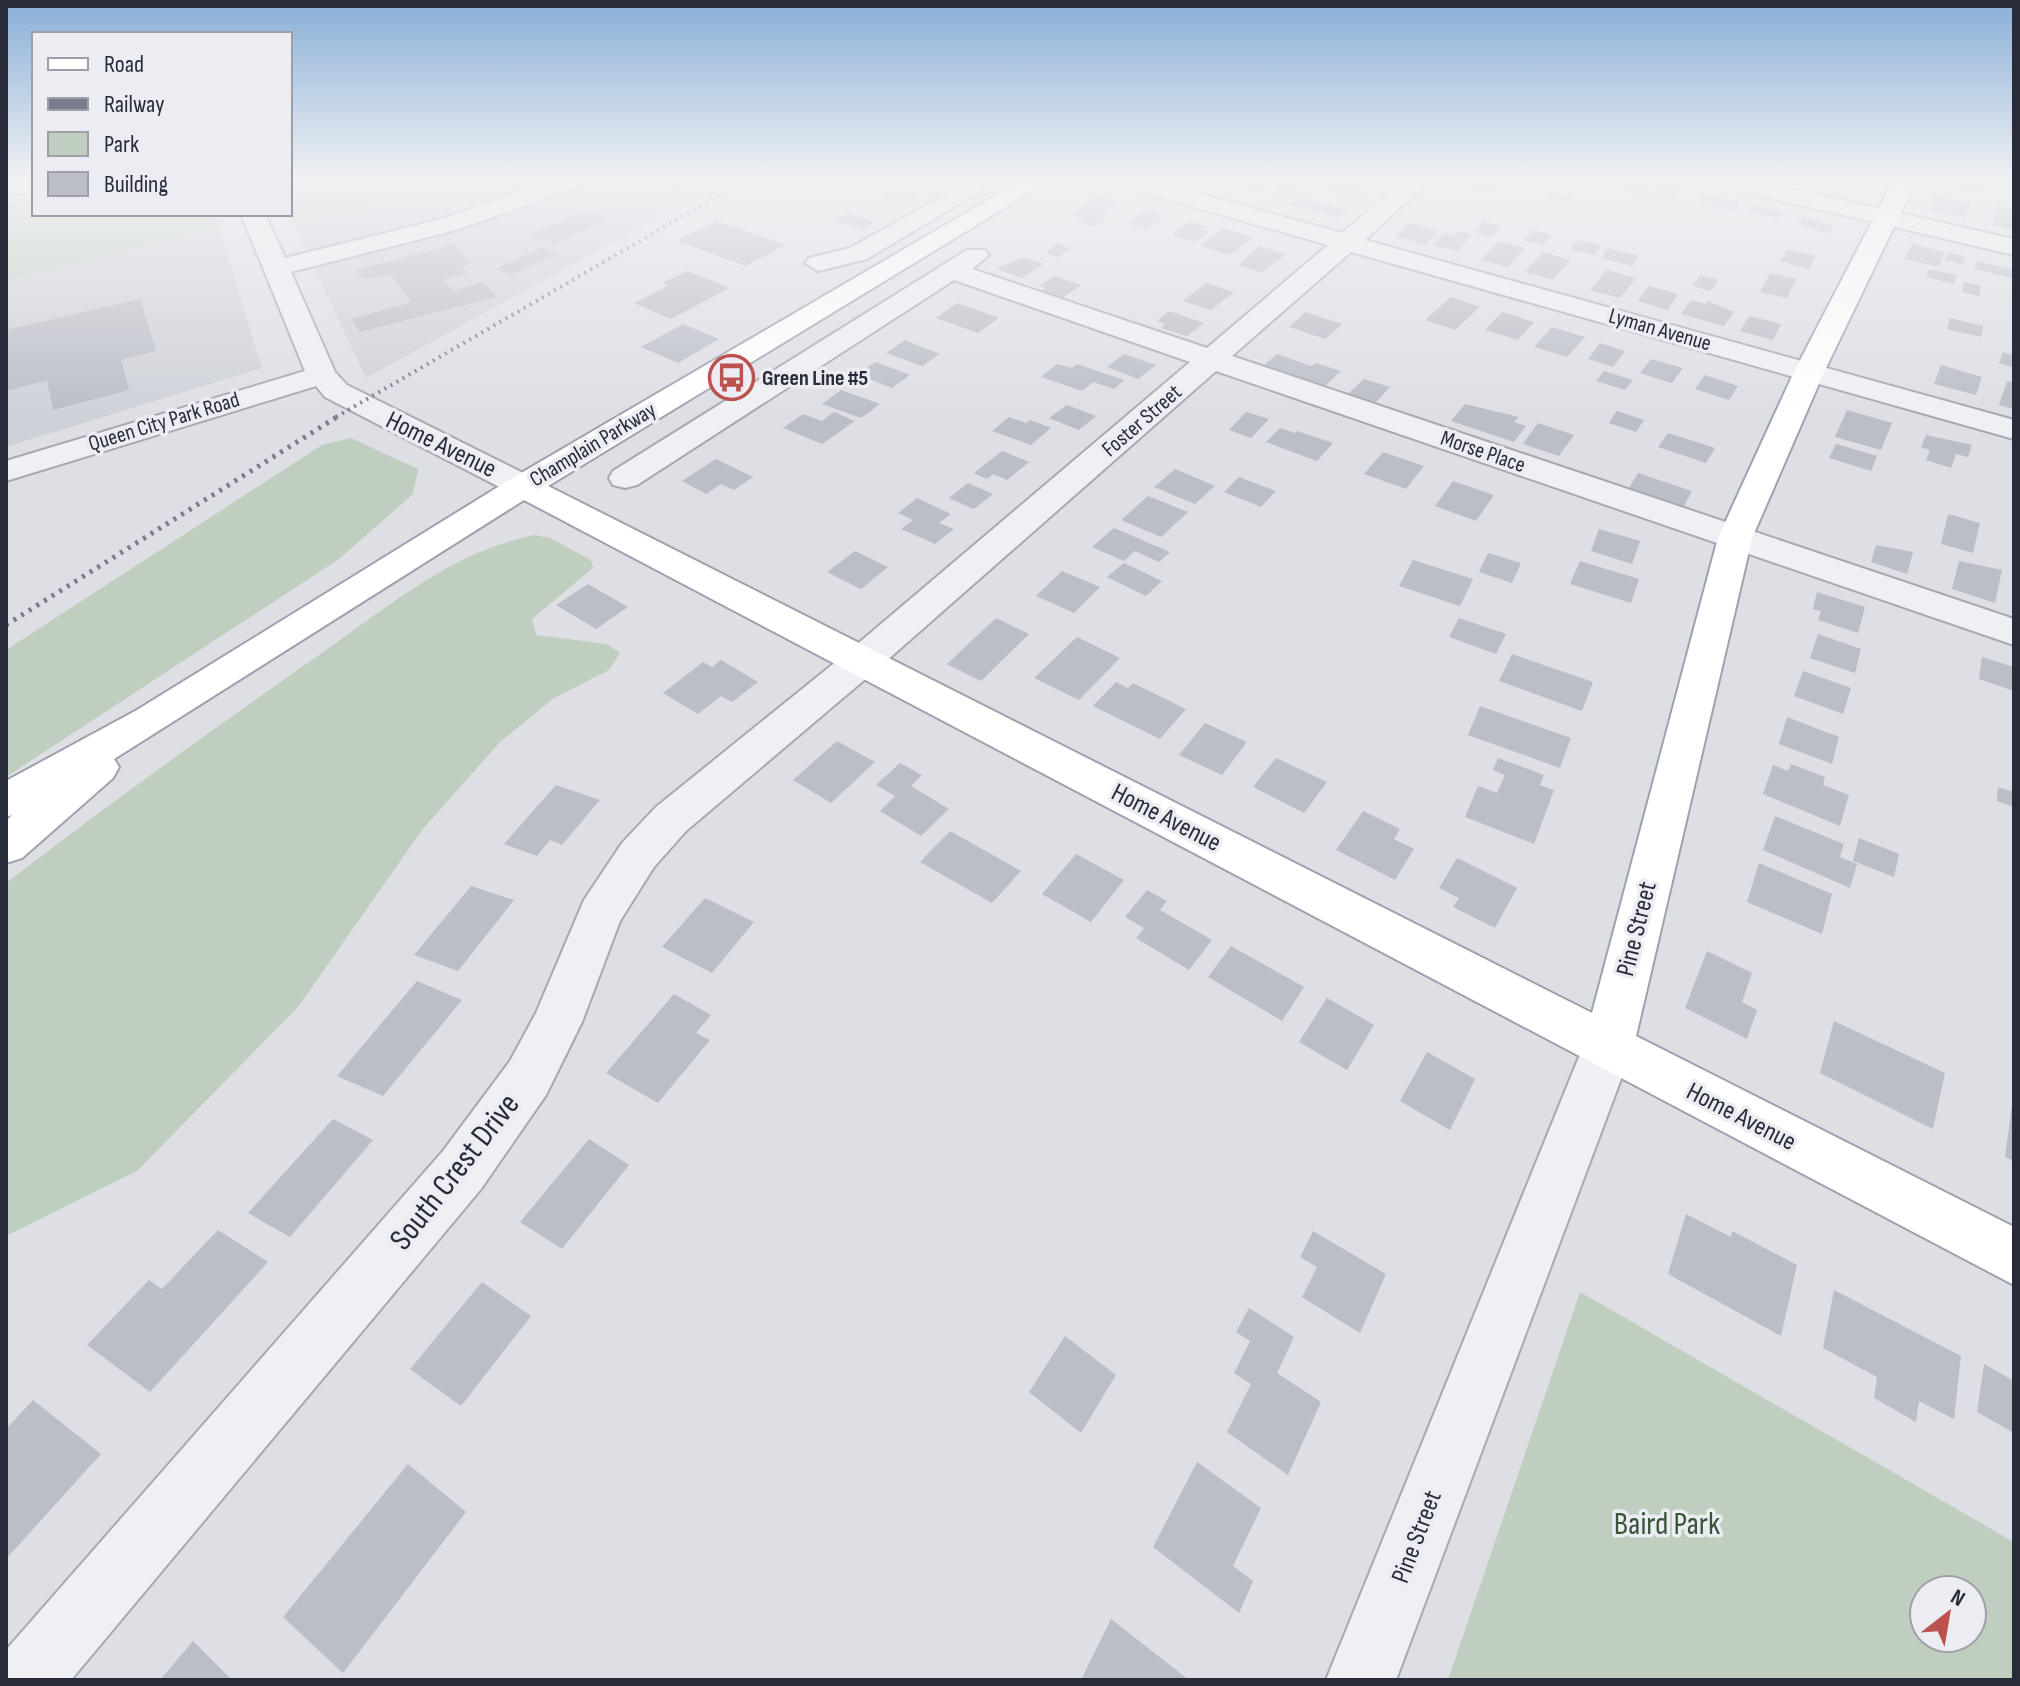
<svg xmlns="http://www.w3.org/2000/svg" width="2020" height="1686" font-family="'Sofia Sans Condensed',sans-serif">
<rect width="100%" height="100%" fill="#dddfe5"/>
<path fill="#cfd1d9" d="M290,179H728L366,378L289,214Z
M219,228L262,368L6,447V280Z"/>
<path fill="#c0cebf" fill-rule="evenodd" d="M290,179H395L397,199L357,213L292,221L288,214Z
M34,198V214H214L219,228L6,280V203Z
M351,438L418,469L413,494L339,559L6,777V650L322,445Z
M534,535L550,538L591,560L593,568L532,619L536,635L607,644L620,653L609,670L554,698L500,742L422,830L298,1007L137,1171L6,1236V883C109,804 213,729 319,655C387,608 451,552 534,535Z
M1580,1292L2014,1542V1680H1448ZM1972,1590V1638H1924V1590Z"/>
<path fill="#bbbdc7" d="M656,179H692L697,181L679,188Z
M853,179H884L870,187L849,181Z
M1244,179H1276L1258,192L1235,186Z
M1460,179H1504L1513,182L1507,188L1496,186L1491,192H1480L1471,190L1473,188L1464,185L1467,182Z
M1629,179H1647L1654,180L1642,195L1623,191Z
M1943,179H1967L1985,183L1981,193L1940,185Z
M1334,182L1372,191L1362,200L1323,190Z
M1282,184L1299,188L1291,196L1273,192Z
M1660,184L1681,189L1673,200L1651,195Z
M894,187L921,195L907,203L879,195Z
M1549,191L1571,196L1566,202L1544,197Z
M1702,194L1740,203L1734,212L1696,203Z
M1934,195L1970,203L1966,218L1929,211Z
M1097,196L1119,202L1101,215L1108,217L1094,227L1079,223L1085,219L1070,215Z
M1300,197L1348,210L1339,218L1291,205Z
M1752,205L1783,212L1778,219L1747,211Z
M1997,205L2014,209V230L1992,225Z
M586,210L610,218L554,244L530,235Z
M1146,210L1166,216L1147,229L1128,224Z
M848,213L876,222L862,230L834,221Z
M1802,217L1833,225L1829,233L1797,225Z
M717,221L785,245L746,266L677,241Z
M1190,221L1206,226L1201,229L1209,232L1195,242L1171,235Z
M1483,221L1501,226L1492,237L1474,232Z
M1409,223L1439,231L1425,245L1395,236Z
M1223,228L1253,237L1230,255L1200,246Z
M1533,230L1552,235L1543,245L1524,240Z
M1458,231L1472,234L1458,251L1433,245L1443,233L1454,236Z
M1578,240L1601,246L1594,255L1571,249Z
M1499,241L1525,248L1508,267L1481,260Z
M455,244L472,263L462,266L468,273L444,279L453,291L483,282L496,297L360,332L351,319L412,302L391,275L363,279L356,270Z
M1057,244L1071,248L1059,257L1045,253Z
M1912,244L1945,252L1939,267L1905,259Z
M1259,246L1286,254L1262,273L1239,265Z
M542,247L557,254L511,275L496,269Z
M1608,248L1639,256L1632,266L1601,258Z
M1787,249L1816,256L1809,269L1780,261Z
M1543,252L1571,260L1553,280L1525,272Z
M1948,253L1965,256L1962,265L1945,260Z
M1023,257L1044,264L1022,278L996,269Z
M1977,261L2014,270L2012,278L1974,269Z
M1929,269L1957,275L1954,284L1926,277Z
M1607,270L1636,278L1620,298L1590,290Z
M687,271L729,288L671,319L634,303L668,286L662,283Z
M1770,273L1796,279L1787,298L1760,292Z
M1700,275L1718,280L1711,291L1693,286Z
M1054,276L1081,285L1062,298L1041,291L1046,288L1039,286Z
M1964,282L1981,286L1979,296L1962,292Z
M1206,283L1234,292L1211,310L1183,301Z
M1648,286L1678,294L1668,310L1638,301Z
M1451,297L1480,307L1455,330L1425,320Z
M140,299L156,351L121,360L129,390L53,410L47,380L6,391V330Z
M1691,300L1706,304L1708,301L1734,312L1724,326L1681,314Z
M957,303L999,318L978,333L936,318Z
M1169,311L1204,323L1187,336L1161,328L1165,324L1157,321Z
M1306,312L1342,324L1325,339L1289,327Z
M1502,312L1534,322L1518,340L1485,330Z
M1749,316L1781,324L1773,340L1740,331Z
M1950,318L1983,326L1981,337L1947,329Z
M683,324L719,339L678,363L641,347Z
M1552,327L1585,337L1567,357L1534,347Z
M905,340L940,354L922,366L886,353Z
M1600,343L1625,351L1613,367L1588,359Z
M2003,352L2014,355V368L1999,363Z
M1124,354L1156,365L1138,379L1107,367Z
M1277,354L1311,366L1316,363L1341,371L1324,387L1264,365Z
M1651,359L1683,368L1672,383L1640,373Z
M876,362L910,375L892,388L857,374Z
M1057,364L1072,368L1077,364L1124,380L1114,389L1093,382L1082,391L1041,377Z
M1941,365L1982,377L1976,395L1934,384Z
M1604,371L1633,380L1625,390L1596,381Z
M1705,375L1738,386L1729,400L1695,389Z
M1364,379L1390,387L1375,403L1348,394Z
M2007,381L2014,383V409L1999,405Z
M841,390L880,404L861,418L822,404Z
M1465,404L1519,417L1514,422L1526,426L1514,442L1451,421Z
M1067,405L1096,416L1079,430L1049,418Z
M1847,410L1892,423L1881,450L1835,437Z
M1617,411L1644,420L1636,432L1609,423Z
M834,412L855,421L822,444L783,428L803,414L822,421Z
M1246,412L1269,419L1251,438L1229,430Z
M1009,417L1026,423L1030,420L1051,428L1031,445L992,431Z
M1538,423L1574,435L1559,456L1523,444Z
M1280,428L1295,433L1297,431L1333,443L1317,461L1266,442Z
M1668,433L1715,448L1706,463L1658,447Z
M1926,435L1972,445L1968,457L1956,454L1951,468L1926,460L1930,450L1921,447Z
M1836,444L1877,456L1871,471L1829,458Z
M1002,451L1029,462L1007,480L993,474L987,479L974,473Z
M1383,452L1424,466L1406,489L1364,474Z
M716,459L753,477L734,490L721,484L706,494L682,481Z
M1175,469L1215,486L1195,504L1154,487Z
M1638,473L1692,491L1684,506L1629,488Z
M1239,477L1276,491L1261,507L1224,492Z
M1453,481L1494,495L1476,521L1435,506Z
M968,483L993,494L974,509L949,498Z
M1148,496L1188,512L1161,537L1121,520Z
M917,498L951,514L939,523L954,529L935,544L901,529L913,520L898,513Z
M1948,514L1980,523L1973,553L1941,544Z
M1114,528L1170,552L1159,562L1135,551L1124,561L1092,547Z
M1599,529L1640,541L1632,564L1591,551Z
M1876,545L1913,552L1907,574L1871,562Z
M855,551L888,567L861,589L827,572Z
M1488,553L1521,563L1512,583L1479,572Z
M1413,560L1473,579L1460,606L1399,586Z
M1580,561L1639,579L1631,603L1570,584Z
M1959,561L2002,570L1995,603L1952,589Z
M1124,563L1162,581L1146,596L1107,577Z
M1062,571L1100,587L1074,613L1036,596Z
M588,584L628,607L596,629L556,605Z
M1817,592L1865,607L1858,633L1818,620L1821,611L1813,609Z
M996,618L1029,634L981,681L947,664Z
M1459,618L1506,634L1496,654L1449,637Z
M1818,634L1861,649L1855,673L1810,658Z
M1077,637L1120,658L1079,700L1034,678Z
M1512,654L1593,682L1582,711L1499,681Z
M1982,657L2014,667V691L1979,679Z
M721,660L758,682L732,702L721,696L698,714L663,693L703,662L712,667Z
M1803,671L1851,688L1843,714L1794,696Z
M1116,682L1128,688L1133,683L1186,709L1160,739L1093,706Z
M1480,706L1571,738L1560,768L1468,735Z
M1787,717L1839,737L1832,764L1779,744Z
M1205,723L1247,742L1222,775L1179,755Z
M837,741L875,762L831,803L793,780Z
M1276,758L1327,782L1304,813L1253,787Z
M1498,758L1544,775L1540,785L1554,790L1534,844L1465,817L1478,786L1497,793L1505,775L1493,770Z
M900,763L922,775L911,786L949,809L921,836L880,811L895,796L876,785Z
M1791,764L1825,777L1823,785L1849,795L1840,826L1763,794L1773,765L1788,771Z
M556,785L600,800L562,845L550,840L537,856L504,844Z
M1998,787L2014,792V807L1997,801Z
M1363,811L1400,829L1394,839L1414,849L1395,880L1336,850Z
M1775,816L1844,844L1840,857L1857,864L1850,888L1763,850Z
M950,831L1021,871L992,903L920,862Z
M1859,838L1899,854L1894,877L1853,861Z
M1076,854L1124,880L1091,922L1042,894Z
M1457,858L1517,888L1495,928L1453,907L1459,898L1439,888Z
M1759,863L1832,894L1822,934L1747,902Z
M471,886L514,900L458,971L414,955Z
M1147,890L1167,901L1160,910L1212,940L1189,970L1136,938L1144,928L1125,917Z
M705,898L754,922L712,973L662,947Z
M1231,946L1304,987L1282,1021L1208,977Z
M1707,951L1752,973L1742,1002L1757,1010L1747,1039L1685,1008Z
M417,981L462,1000L383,1096L337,1076Z
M674,994L711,1015L696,1033L710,1040L658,1103L606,1073Z
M1327,998L1374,1025L1347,1070L1299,1042Z
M1834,1021L1945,1073L1933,1129L1820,1073Z
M1427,1052L1475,1079L1450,1130L1400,1101Z
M2012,1105H2014V1161L2005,1157Z
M333,1119L373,1140L290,1237L248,1213Z
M589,1139L629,1165L562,1249L520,1222Z
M1686,1214L1731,1237L1732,1231L1797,1265L1781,1336L1668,1274Z
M218,1230L268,1262L150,1392L87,1345L149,1280L162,1289Z
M1313,1231L1386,1274L1360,1333L1302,1297L1317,1267L1300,1257Z
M482,1282L531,1316L461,1406L410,1369Z
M1834,1290L1961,1356L1954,1419L1919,1401L1916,1422L1874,1398L1877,1377L1823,1348Z
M1249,1308L1294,1337L1277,1373L1321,1402L1288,1475L1227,1432L1251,1384L1234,1373L1250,1341L1236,1332Z
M1065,1336L1116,1375L1081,1433L1029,1392Z
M1984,1364L2014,1381V1433L1977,1412Z
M33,1400L101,1454L6,1559V1429Z
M1197,1462L1261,1508L1233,1566L1253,1581L1239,1613L1153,1547Z
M408,1464L466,1512L343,1673L283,1617Z
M1111,1619L1189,1680H1081Z
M193,1641L232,1680H160Z"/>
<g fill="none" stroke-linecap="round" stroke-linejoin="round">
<defs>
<path id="minor" d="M34,179V191L6,196V182Z
M557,179H591L587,184L456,230L291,272L335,372L347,385L535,479L539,486L535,493L523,496L511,493L325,397L316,386L6,481V461L305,371L241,214H265L285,258L438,220Z
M973,179H1001L867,259L818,271L805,263L809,258L850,248Z
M1109,179H1145L1342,233L1406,179H1431L1365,240L2014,420V439L1351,252L1232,356L2014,619V645L1216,371L876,670L686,831L654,867L620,921L582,1022L546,1095L481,1189L71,1680H6V1650L443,1151L510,1061L536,1013L584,900L622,843L656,807L848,652L1190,362L954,280L637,485L625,488L613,485L609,478L613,471L967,250H985L989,255L972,269L1207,348L1328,245L1112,184Z
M1707,179H1748L2014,239V255L1719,186Z
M1608,1024L1626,1031L1633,1047L1396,1680H1326L1583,1047L1590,1031Z"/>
<path id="major" d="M1024,179H1052L548,486L1592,1013L1718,538L1794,372L1894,179H1917L1824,372L1752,538L1636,1036L2014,1227V1285L524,500L114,759L119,767L113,778L22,858L6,863V821L12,815L6,817V781L137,710L511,479Z"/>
</defs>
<use href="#minor" stroke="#a7a9b1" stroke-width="4"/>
<use href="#major" stroke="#9ea2af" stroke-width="4"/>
<use href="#minor" fill="#eff0f4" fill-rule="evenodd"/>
<use href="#major" fill="#fff" fill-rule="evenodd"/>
<path stroke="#787c8c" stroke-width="4" stroke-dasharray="2 5" stroke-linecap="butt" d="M336,417L747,179"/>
<path stroke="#787c8c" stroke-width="5" stroke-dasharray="3 6" stroke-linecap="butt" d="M6,625L340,415"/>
</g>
<linearGradient id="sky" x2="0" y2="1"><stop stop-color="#89afd8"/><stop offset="0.43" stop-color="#f0f1f3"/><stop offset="1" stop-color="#f0f1f3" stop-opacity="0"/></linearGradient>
<rect width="2020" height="415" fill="url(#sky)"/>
<defs>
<symbol id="bus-ring" viewBox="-11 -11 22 22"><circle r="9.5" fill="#ecedf3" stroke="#bc514f" stroke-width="1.5"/><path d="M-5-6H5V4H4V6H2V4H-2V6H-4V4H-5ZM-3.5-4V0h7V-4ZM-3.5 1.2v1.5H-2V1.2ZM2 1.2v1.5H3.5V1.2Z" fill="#bc514f"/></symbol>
</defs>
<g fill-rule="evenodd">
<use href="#bus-ring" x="706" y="352" width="51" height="51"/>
</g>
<g text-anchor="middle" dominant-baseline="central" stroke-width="7" stroke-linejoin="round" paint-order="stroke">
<g font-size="22" fill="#282b39" stroke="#ecedf3">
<text transform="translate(1660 330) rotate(16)">Lyman Avenue</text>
<text transform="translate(1142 421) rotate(-41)">Foster Street</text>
<text transform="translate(164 422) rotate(-17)">Queen City Park Road</text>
<text transform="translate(593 445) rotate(-31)">Champlain Parkway</text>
<text transform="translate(1483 452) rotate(19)">Morse Place</text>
</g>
<g font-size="22" font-weight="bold" fill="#282b39" stroke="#ecedf3" text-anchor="start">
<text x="762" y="378">Green Line #5</text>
</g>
<g font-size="26" fill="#282b39" stroke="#ecedf3">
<text transform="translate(441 445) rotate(26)">Home Avenue</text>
<text transform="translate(1166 818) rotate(27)">Home Avenue</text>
<text transform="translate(1637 929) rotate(-76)">Pine Street</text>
<text transform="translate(1741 1117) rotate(27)">Home Avenue</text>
<text transform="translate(1417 1537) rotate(-69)">Pine Street</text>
</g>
<g font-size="32" fill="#282b39" stroke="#ecedf3">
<text transform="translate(455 1172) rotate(-52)">South Crest Drive</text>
</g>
<g font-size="32" fill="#385337" stroke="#ecedf3">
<text x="1667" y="1524">Baird Park</text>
</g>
</g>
<rect width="2020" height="1686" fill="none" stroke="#282b39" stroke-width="16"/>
<rect x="32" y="32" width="260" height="184" fill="#ecedf3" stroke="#9e9fa9" stroke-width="2"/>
<rect x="48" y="58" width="40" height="12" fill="#ffffff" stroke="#9e9fa9" stroke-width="2"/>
<text x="104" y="72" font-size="24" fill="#282b39">Road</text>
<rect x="48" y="98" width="40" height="12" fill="#787c8c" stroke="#9e9fa9" stroke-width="2"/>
<text x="104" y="112" font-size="24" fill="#282b39">Railway</text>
<rect x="48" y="132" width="40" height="24" fill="#c0cebf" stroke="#9e9fa9" stroke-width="2"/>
<text x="104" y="152" font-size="24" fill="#282b39">Park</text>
<rect x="48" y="172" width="40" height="24" fill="#bbbdc7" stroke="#9e9fa9" stroke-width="2"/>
<text x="104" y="192" font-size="24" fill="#282b39">Building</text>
<g transform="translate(1948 1614) rotate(31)"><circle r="38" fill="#ecedf3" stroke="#9e9fa9" stroke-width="2"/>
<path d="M0-6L14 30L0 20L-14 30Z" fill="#bc514f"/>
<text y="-12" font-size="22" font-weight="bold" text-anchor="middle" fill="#282b39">N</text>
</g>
</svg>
